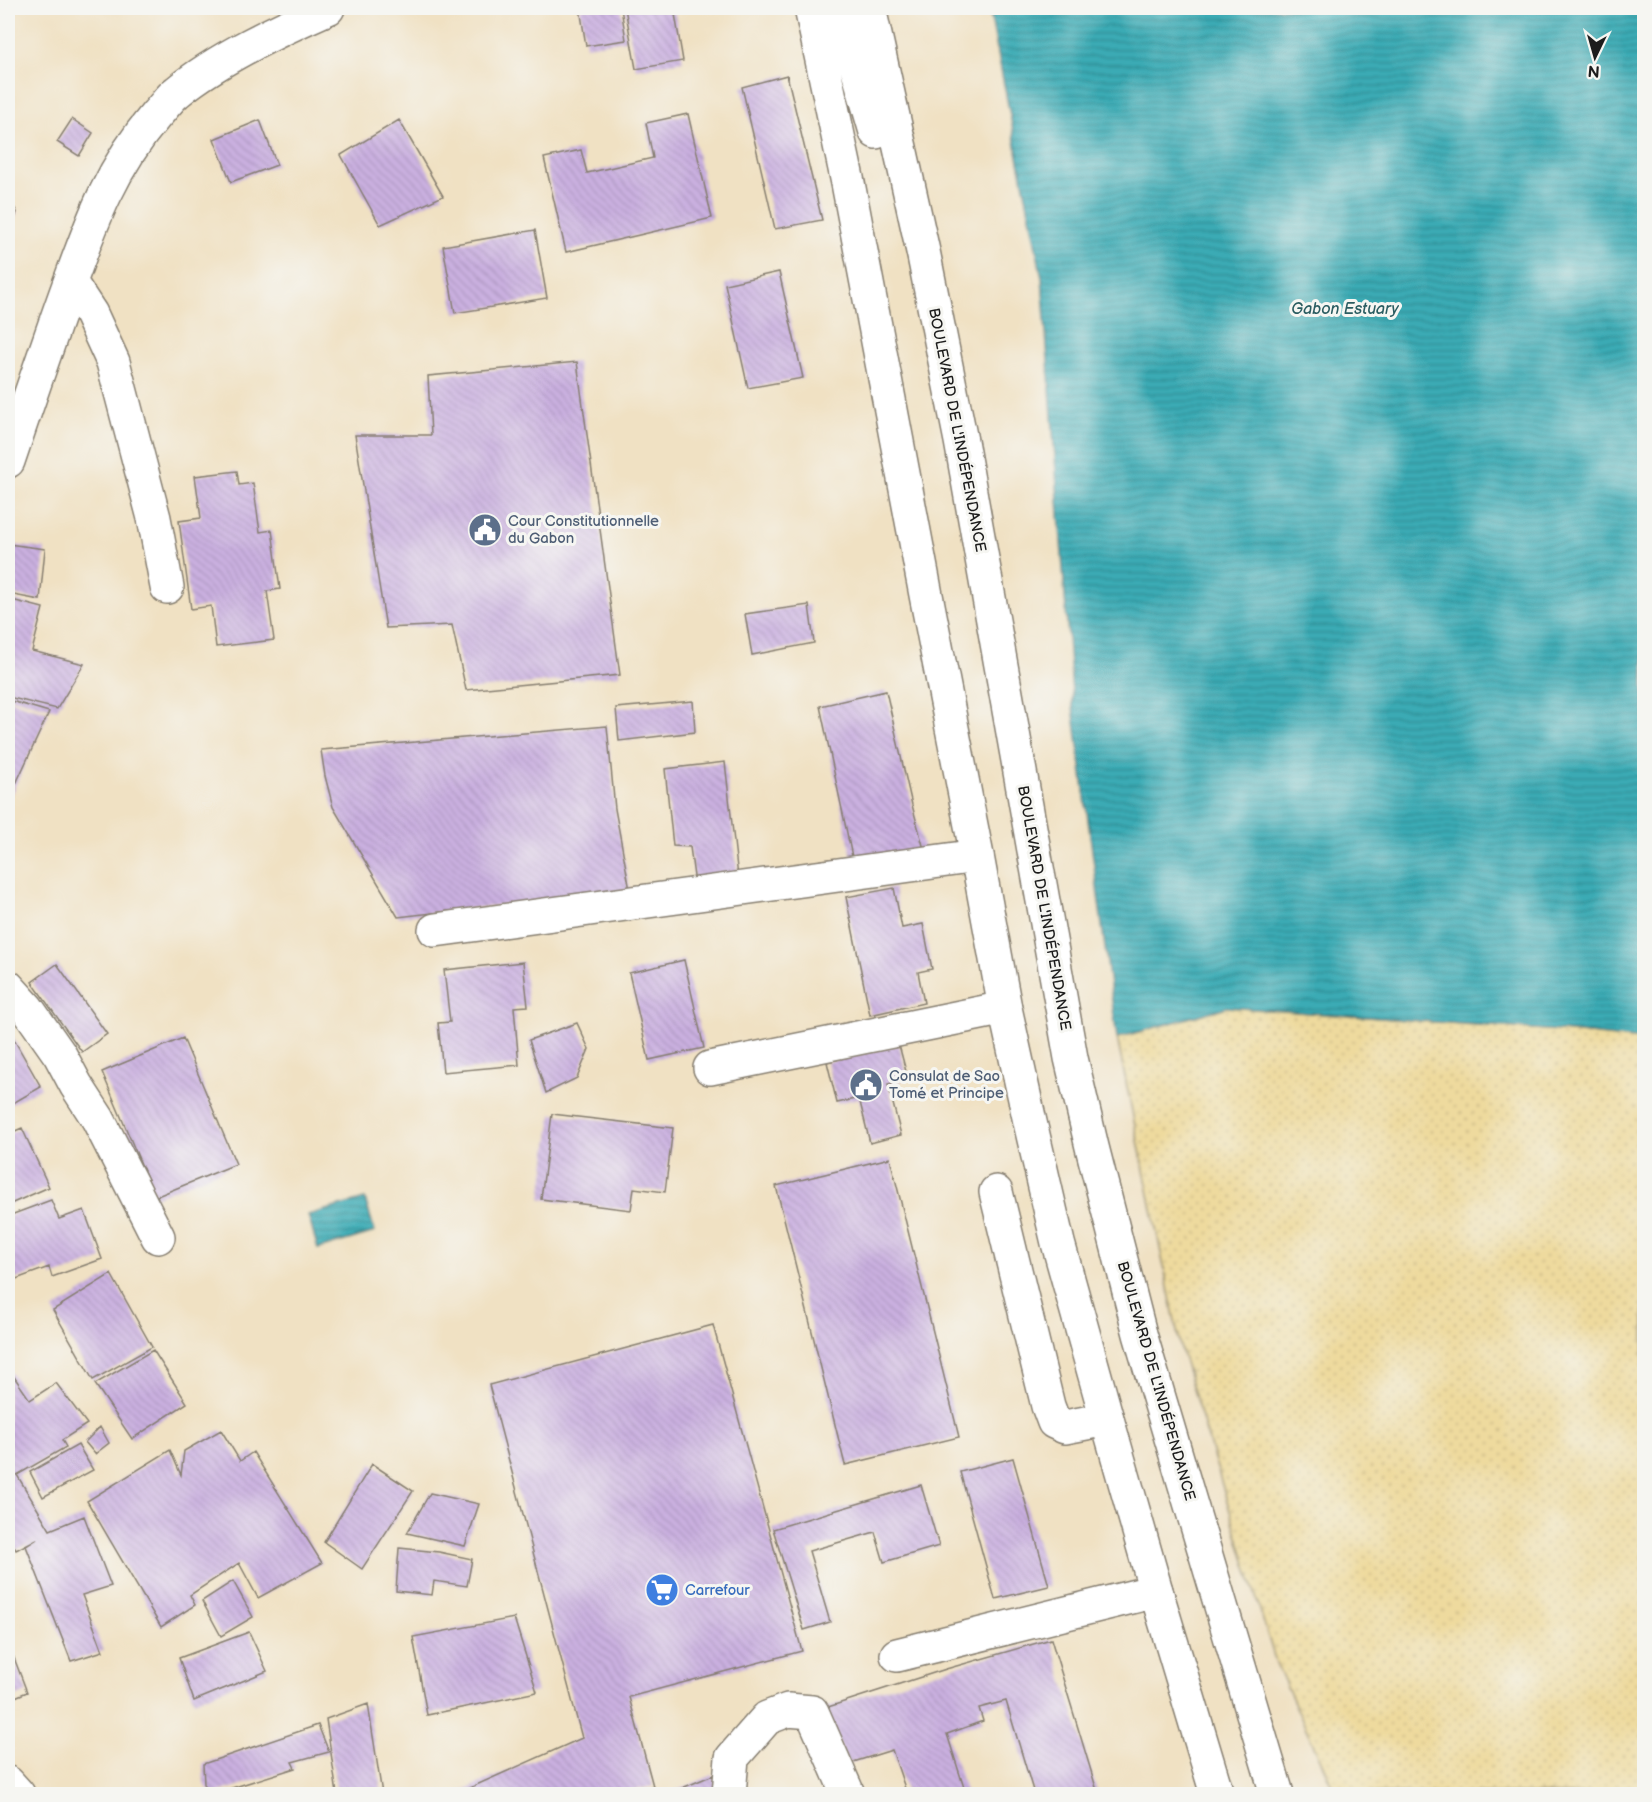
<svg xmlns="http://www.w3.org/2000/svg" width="1652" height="1802" font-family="'Balsamiq Sans',sans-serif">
<defs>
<pattern id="sand-dots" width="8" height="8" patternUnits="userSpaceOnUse" patternTransform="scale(1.5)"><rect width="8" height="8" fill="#eeda9e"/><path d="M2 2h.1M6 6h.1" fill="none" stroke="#ccba88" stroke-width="1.8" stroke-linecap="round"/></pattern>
<pattern id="water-rules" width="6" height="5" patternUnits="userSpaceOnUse" patternTransform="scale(1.5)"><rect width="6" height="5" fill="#3aabb5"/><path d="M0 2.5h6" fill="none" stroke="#308a92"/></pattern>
<pattern id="building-back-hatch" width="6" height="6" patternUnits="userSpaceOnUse" patternTransform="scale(1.5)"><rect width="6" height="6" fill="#cab0e0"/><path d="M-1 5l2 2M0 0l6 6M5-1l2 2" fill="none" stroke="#ad97c0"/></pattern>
</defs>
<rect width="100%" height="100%" fill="#f6f6f2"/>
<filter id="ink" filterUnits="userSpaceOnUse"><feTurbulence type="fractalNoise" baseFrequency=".0167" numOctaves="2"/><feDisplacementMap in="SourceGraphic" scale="12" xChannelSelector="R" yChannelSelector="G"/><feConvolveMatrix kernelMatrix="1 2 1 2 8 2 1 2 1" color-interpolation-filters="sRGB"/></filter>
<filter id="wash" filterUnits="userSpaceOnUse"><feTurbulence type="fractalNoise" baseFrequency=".008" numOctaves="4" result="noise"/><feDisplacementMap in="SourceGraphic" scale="24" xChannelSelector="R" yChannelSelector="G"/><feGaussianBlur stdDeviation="1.35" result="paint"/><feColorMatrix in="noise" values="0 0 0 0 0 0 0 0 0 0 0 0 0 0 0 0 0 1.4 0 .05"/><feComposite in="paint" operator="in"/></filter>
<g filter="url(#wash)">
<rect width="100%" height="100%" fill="#f0e1c3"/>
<path fill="url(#sand-dots)" stroke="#857b5d" stroke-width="1.5" d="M1227,1007L1561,1031L1644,1040V1794H1336L1276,1663L1180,1346L1117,1038Z"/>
<path fill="url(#water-rules)" stroke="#2b6468" stroke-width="1.5" d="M989,8H1644V1040L1561,1031L1227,1007L1117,1038L1073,707L1042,278Z
M365,1199L375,1232L318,1249L308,1215Z"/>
<g id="blocks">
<path fill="url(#building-back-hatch)" d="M580,8H621L626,40L586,46Z
M625,8H674L683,61L636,69Z
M787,75L822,220L775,229L742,87Z
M688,114L712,218L566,252L544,158L581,150L587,173L653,158L646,123Z
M72,119L93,133L79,156L57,142Z
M260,120L277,165L231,182L214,139Z
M399,120L443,196L380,225L341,155Z
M8,197L17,212L8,240Z
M535,230L547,298L455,313L443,246Z
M779,272L803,378L748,388L725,284Z
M577,362L620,675L466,690L452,625L386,628L355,435H431L428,376Z
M237,471L239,485L253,483L260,532L272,530L280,589L267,591L274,640L216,647L211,606L191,609L179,521L201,518L195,476Z
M8,544L45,549L40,600L8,594Z
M8,599L43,608L32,651L84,664L57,709L8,697Z
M809,605L814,643L752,655L745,614Z
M886,691L912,805L925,853L854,866L820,706Z
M8,700L49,712L8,801Z
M693,701L695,732L619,741L616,708Z
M607,726L615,809L630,890L398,917L333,807L325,776L321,750Z
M725,762L738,877L695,884L690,847L673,846L665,769Z
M894,888L902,928L923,924L932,969L918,972L924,1003L870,1015L846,897Z
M684,960L704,1048L649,1060L629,973Z
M523,962L528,1006L514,1007L519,1065L443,1072L438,1023L450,1022L444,970Z
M57,964L107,1034L82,1052L32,982Z
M577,1023L589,1049L577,1078L546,1093L529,1040Z
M8,1029L41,1087L8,1106Z
M183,1038L236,1164L155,1197L102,1072Z
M899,1045L908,1079L888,1084L901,1135L870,1143L859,1098L837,1103L827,1062Z
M552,1114L673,1128L665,1192L634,1188L631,1210L541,1199Z
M22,1128L49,1187L8,1205V1134Z
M890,1158L959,1437L845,1465L776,1186Z
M51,1200L59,1219L84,1210L102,1259L52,1277L49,1267L8,1282V1216Z
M111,1274L152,1347L93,1380L53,1310Z
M713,1325L802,1651L629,1697L653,1786L616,1794H456L582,1738L489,1385Z
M153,1350L187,1403L132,1439L95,1384Z
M8,1368L30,1400L56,1383L87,1424L62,1440L66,1447L17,1475L50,1530L84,1516L111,1586L82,1595L103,1651L71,1661L26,1546L37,1539L16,1550L8,1536Z
M100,1427L109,1443L95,1454L85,1442Z
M221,1430L240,1461L253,1452L322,1563L258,1598L239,1563L190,1595L195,1605L161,1627L87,1501L170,1450L181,1475L184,1451Z
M78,1445L93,1470L43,1497L30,1472Z
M1013,1458L1049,1586L995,1599L960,1472Z
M372,1464L413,1491L362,1569L324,1542Z
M921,1485L939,1546L884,1562L875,1532L809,1551L830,1622L804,1630L773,1529Z
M430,1493L479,1504L465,1546L407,1533Z
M399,1548L439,1552L472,1559L467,1586L434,1581L432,1595L396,1591Z
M233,1581L253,1617L221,1636L202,1601Z
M514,1618L537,1692L427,1715L413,1637Z
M249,1632L267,1671L194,1701L179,1658Z
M1051,1639L1098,1794H1034L1006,1701L979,1708L983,1721L947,1734L966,1794H907L892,1750L847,1764L825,1708L946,1669Z
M8,1642L27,1692L8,1700Z
M368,1704L382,1794H337L326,1719Z
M318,1725L329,1752L292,1762L295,1768L213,1794L204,1784L203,1764Z
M713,1775L722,1794H668Z"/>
</g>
</g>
<g filter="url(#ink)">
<use href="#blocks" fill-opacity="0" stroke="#867e70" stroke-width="1.5"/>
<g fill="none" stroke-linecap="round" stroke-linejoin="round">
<defs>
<path id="minor" d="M70,282L91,314L113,362L154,518L167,587
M8,461C27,405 46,349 66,293C90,227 109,170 156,115C163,108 169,98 177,92C218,58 280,29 328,8
M435,930L977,856
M8,987L27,1008L60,1055L76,1085L98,1119L158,1237
M710,1068L1005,1008
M996,1192L1048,1406L1054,1422L1065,1427L1107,1419
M897,1655L1156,1591
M8,1783L18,1794
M729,1794L732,1758L767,1718L788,1710L812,1712L848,1794"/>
<path id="major" d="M811,8L848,183L926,595L977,856L1005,1008L1030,1122L1058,1243L1107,1419L1156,1591L1217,1794
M840,8L876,132
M869,8L924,256L961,441L1071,1058L1092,1147L1140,1334L1277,1794"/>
</defs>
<use href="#minor" stroke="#867e70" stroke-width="36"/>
<use href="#major" stroke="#867e70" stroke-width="36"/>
<use href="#minor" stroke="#fff" stroke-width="33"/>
<use href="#major" stroke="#fff" stroke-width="33"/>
</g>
</g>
<defs>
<symbol id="civic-disc" viewBox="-11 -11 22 22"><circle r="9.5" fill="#5c6f8a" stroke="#f6f6f2"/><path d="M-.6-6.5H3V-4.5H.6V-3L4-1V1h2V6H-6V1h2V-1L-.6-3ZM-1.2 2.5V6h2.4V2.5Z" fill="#fff"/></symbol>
<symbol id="supermarket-disc" viewBox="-11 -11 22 22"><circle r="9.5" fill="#3f7fe0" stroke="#f6f6f2"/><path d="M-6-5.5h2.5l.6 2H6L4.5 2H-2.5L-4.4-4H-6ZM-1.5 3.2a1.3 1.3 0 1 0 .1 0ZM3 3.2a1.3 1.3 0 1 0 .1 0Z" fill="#fff"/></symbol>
</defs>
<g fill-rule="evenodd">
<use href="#civic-disc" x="466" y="511" width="38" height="38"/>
<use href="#civic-disc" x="847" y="1066" width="38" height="38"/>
<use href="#supermarket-disc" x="643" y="1571" width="38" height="38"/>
</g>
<g text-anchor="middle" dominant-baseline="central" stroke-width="6" stroke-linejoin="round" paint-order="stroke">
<g font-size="15" fill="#1c1c1c" stroke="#f6f6f2">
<text transform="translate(957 430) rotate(79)">BOULEVARD DE L'INDÉPENDANCE</text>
<text transform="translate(1044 908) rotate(80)">BOULEVARD DE L'INDÉPENDANCE</text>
<text transform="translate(1156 1381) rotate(74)">BOULEVARD DE L'INDÉPENDANCE</text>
</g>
<g font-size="15" fill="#4e5e75" stroke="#f6f6f2" text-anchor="start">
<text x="508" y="521">Cour Constitutionnelle<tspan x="508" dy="17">du Gabon</tspan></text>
<text x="889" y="1076">Consulat de Sao<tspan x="889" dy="17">Tomé et Principe</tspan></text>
</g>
<g font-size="15" fill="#366cbe" stroke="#f6f6f2" text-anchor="start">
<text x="685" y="1590">Carrefour</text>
</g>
<g font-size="16" font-style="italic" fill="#2a5c61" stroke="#f6f6f2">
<text x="1345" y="309">Gabon Estuary</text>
</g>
</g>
<rect width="1652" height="1802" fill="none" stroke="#f6f6f2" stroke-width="30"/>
<g transform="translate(1595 57) rotate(185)" stroke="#f6f6f2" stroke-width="4.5" paint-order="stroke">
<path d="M0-4.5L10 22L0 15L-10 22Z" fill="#1c1c1c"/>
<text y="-9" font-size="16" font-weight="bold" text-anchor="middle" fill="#1c1c1c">N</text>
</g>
</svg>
